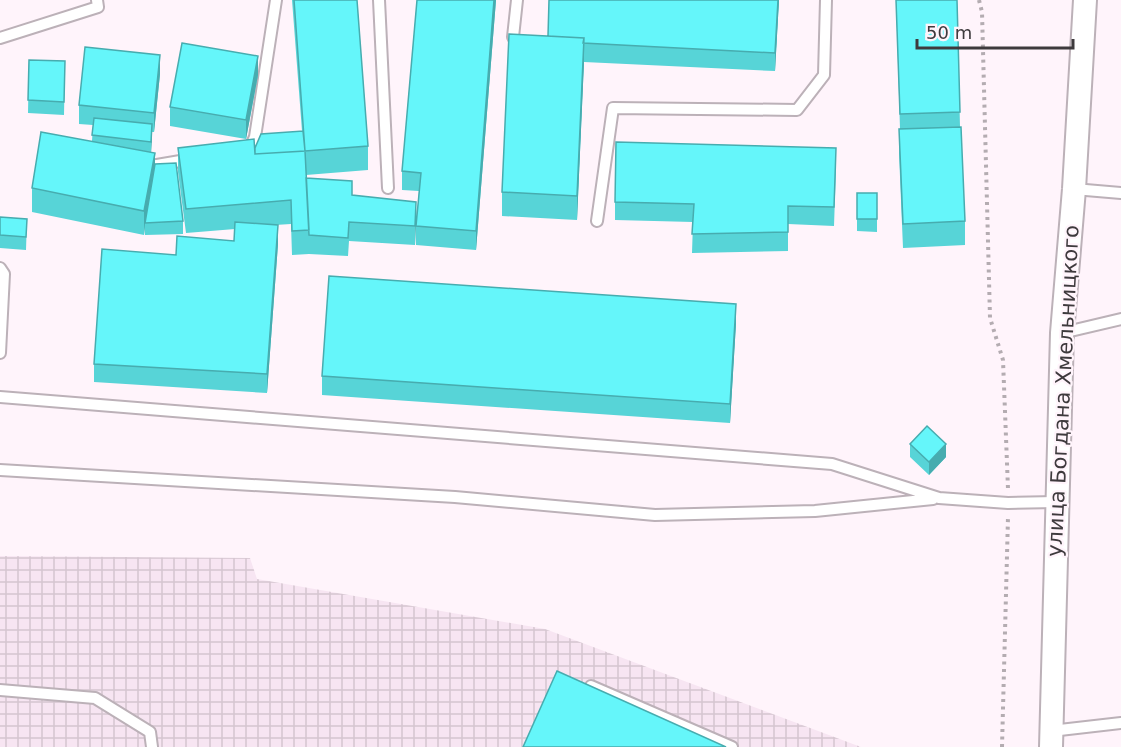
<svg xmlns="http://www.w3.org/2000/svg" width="1121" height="747" font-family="'DejaVu Sans',sans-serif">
<defs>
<pattern id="industrial-grid" width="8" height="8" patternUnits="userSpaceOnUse" patternTransform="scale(1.5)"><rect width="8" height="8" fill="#f7e5f2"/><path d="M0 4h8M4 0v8" fill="none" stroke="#d5c5d0"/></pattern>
</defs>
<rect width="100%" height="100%" fill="#fff4fb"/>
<path fill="url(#industrial-grid)" d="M0,556L250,558L257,579L545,629L861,747H0Z"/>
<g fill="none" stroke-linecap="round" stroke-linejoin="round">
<defs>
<path id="service" d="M379,0L388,188
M513,37L517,0
M0,38L98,7L97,0
M246,150H249L255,137L276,0
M151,166L192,159
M1074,189L1121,193
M597,221L613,108L797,110L824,75L826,0
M0,268L4,274L0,353
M1062,333L1121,319
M0,397L832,464L939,498L1008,503L1056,502
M0,470L455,497L655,515L815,511L933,499
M591,686L732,747
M0,690L95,698L150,732L152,747
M1051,731L1121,723"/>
<path id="minor" d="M1051,747L1062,333L1074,189L1085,0"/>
</defs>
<use href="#service" stroke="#bcb1b8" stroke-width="14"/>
<use href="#minor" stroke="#bcb1b8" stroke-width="26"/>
<path stroke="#b4acb1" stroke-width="4" stroke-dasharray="3 4.5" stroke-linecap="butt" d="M979,0L982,12L990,318L1003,360L1008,489
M1002,747L1008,517"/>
<use href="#service" stroke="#fff" stroke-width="10"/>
<use href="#minor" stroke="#fff" stroke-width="22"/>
</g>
<path fill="#57d4d7" d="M292,0H357L368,146V170L306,175V178L352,195L416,220L415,245L349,241L348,256L309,254L292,255L291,224L275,225L278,244L267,393L94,382V364L176,255L234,241L235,229L186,233L178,172V148H255L302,131Z
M417,0H496L476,250L416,245V226L419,191L402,190V171Z
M779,0L775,71L584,62L577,220L502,216V192L548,36Z
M896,0H957L960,127L965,221V245L903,248L899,153L900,129Z
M29,60L65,61L64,115L28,113Z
M160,74L154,132H152L151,152L155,164L183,221V234L145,235V227L144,235L32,212V188L92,141L93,125L79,124V105Z
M258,75L246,139L170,126V107Z
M836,167L834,226L788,224V251L692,253L693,222L615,220V202Z
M877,193V232L857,231V219Z
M0,217L27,219L26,250L0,248Z
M736,323L730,423L322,395V376Z
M910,444L946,457L929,475L910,457Z"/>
<path fill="#47acaf" d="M494,0H496L476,250V231Z
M778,0H779L775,71V53Z
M584,38V61L577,220V196Z
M160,55V74L154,132V113Z
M258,56V75L246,139V120Z
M152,124V137L151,154V142Z
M155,153V177L145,223L144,235V211Z
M416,202V220L415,245V226Z
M278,225V244L267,393V374Z
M736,304V323L730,423V404Z
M946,444V457L929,475V462Z"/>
<path fill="#65f6fa" stroke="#47acaf" stroke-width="1.5" d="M294,0H357L368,146L305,151Z
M417,0H494L476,231L416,226L421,173L402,171Z
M549,0H778L775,53L583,43L584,38L548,36Z
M896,0H957L960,112L900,114Z
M509,34L584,38L577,196L502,192Z
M182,43L258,56L246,120L170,107Z
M85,47L160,55L154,113L79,105Z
M29,60L65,61L64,102L28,100Z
M94,118L152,124L151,142L92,135Z
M961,127L965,221L903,224L899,129Z
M303,131L305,151L255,154V148L261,134Z
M41,132L155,153L144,211L32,188Z
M254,139L255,154L305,151L309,230L292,231L291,200L186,209L178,148Z
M616,142L836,148L834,207L788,206V232L692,234L694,204L615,202Z
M176,163L183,221L145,223L155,164Z
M306,178L352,181V195L416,202L415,226L349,222L348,238L309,235Z
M857,193H877V219H857Z
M0,217L27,219L26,237L0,235Z
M235,222L278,225L267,374L94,364L102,249L176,255L177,236L234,241Z
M329,276L736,304L730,404L322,376Z
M927,426L946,444L929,462L910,444Z
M557,671L726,747H523Z"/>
<g text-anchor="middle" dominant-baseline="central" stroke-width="4.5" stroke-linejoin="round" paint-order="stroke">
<g font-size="21" fill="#3e3a3d" stroke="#fff4fb">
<text transform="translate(1063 391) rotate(-87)">улица Богдана Хмельницкого</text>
</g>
</g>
<path d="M917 39v9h156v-9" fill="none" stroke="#3e3a3d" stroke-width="3"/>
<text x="926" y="39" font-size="18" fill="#3e3a3d" stroke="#fff4fb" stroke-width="4.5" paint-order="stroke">50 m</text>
</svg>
